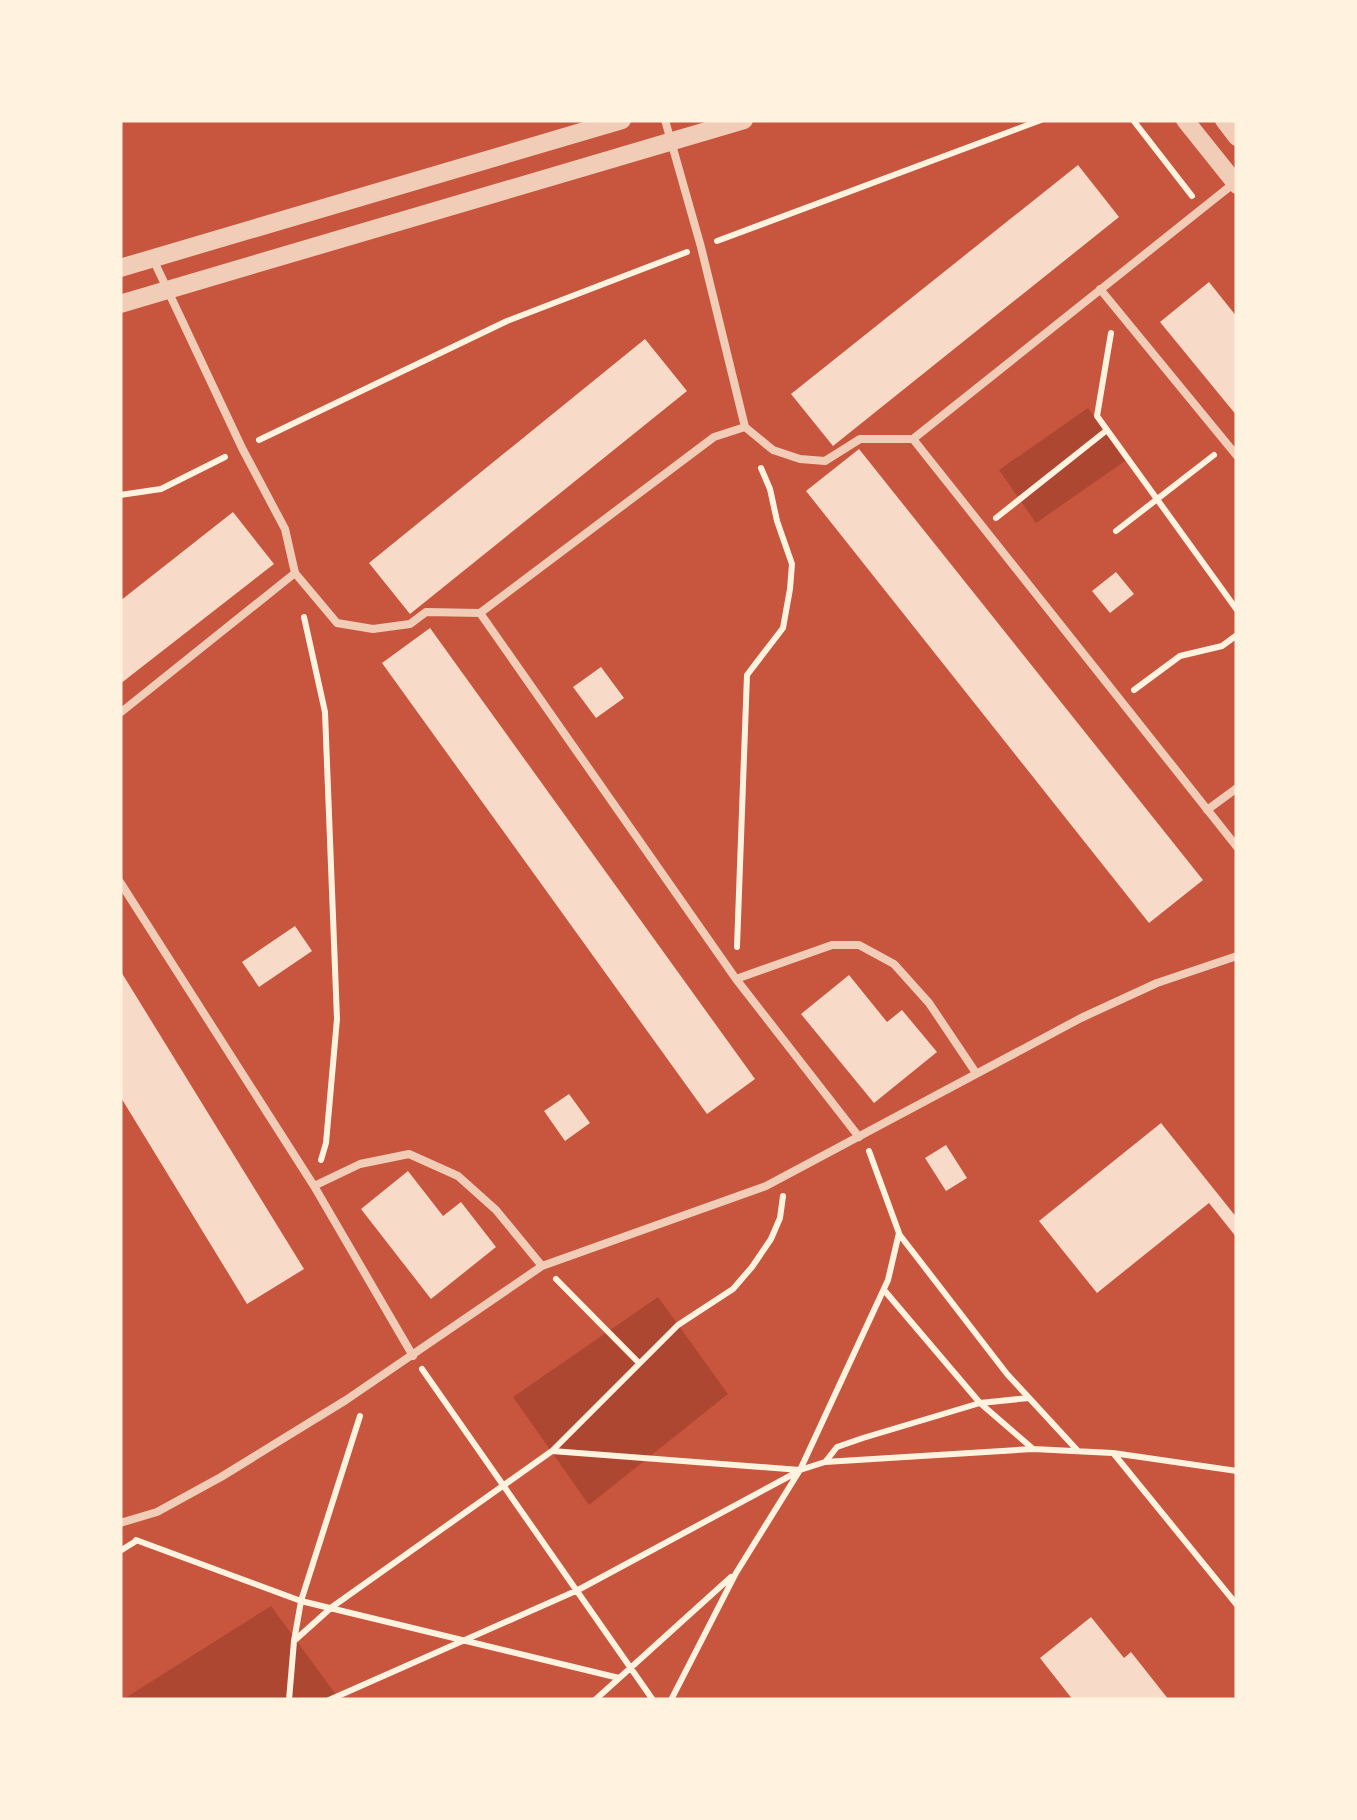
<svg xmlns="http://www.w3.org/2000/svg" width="1357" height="1820" font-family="'PT Serif',serif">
<rect width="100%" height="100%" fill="#c8553d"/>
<path fill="#ae4732" d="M1088,408L1125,461L1036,523L999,470Z
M658,1297L728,1394L589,1505L513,1397Z
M271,1606L340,1700H122Z"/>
<path fill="#f7dbc8" d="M1078,165L1119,217L833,446L791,394Z
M1209,282L1237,317V416L1160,322Z
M645,339L687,391L410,614L369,563Z
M859,449L1203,880L1149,923L806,491Z
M233,512L274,564L120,684V601Z
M1116,572L1134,594L1110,613L1092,591Z
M430,628L755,1079L707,1114L382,663Z
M601,667L624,698L596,718L573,687Z
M295,926L312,951L259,987L242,962Z
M120,970L304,1269L247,1304L120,1096Z
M849,975L887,1022L902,1010L937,1052L874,1103L801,1014Z
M569,1094L590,1123L565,1141L544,1111Z
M1161,1123L1237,1218V1238L1209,1203L1097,1293L1039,1221Z
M946,1145L967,1178L946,1191L925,1158Z
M408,1171L443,1216L461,1202L496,1247L431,1299L361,1209Z
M1091,1617L1124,1658L1131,1652L1169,1700H1073L1040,1658Z"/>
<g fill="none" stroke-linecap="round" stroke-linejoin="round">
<path stroke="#fff3e0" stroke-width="6" d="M1133,120L1192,196
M717,241L1041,120
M1111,333L1097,416L1237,610
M259,440L507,321L687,252
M120,495L161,489L225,457
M996,518L1107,430
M1116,531L1214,455
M304,617L325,712L337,1019L326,1143L321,1160
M1134,690L1180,656L1222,646L1237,635
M737,947L747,675L783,628L790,589L792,564L777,521L770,489L761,468
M899,1234L1007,1374L1078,1451
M556,1279L639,1363
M884,1290L980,1403L1032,1448
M422,1369L653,1700
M552,1451L800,1470L825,1462L1033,1449L1113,1453L1237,1471
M1114,1454L1237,1605
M826,1461L837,1447L863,1438L980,1403L1029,1398
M136,1540L301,1601L619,1678
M120,1551L136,1541
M294,1641L332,1607L552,1451L678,1325L733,1289L752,1267L771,1239L780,1218L783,1196
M289,1700L294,1641L301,1601L360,1416
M329,1700L578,1590L799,1471
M595,1700L731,1577
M671,1700L736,1573L800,1470L888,1280L899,1233L869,1151"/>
<path stroke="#f1ccb7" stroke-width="8" d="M665,120L701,247L745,427L714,437L480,613L736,979L859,1137
M1233,184L913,439L1237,847
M1100,289L1237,456
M745,427L773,450L800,459L825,461L860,439H913
M295,573L337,623L373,629L410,624L426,612L480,613
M120,713L295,573L285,529L242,448L153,259
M1207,810L1237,788
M120,882L314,1186L360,1164L409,1154L458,1176L496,1210L542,1266
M736,979L832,945H859L894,964L929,1003L976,1073
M314,1186L413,1356
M120,1523L157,1512L221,1477L346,1400L542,1266L766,1186L1081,1018L1157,983L1237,956"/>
<path stroke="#f1ccb7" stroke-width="18" d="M1185,120L1237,185
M1224,120L1237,137
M120,268L622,120
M120,304L744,120"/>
</g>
<rect width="1357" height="1820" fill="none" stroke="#fff3e0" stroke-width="245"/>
</svg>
